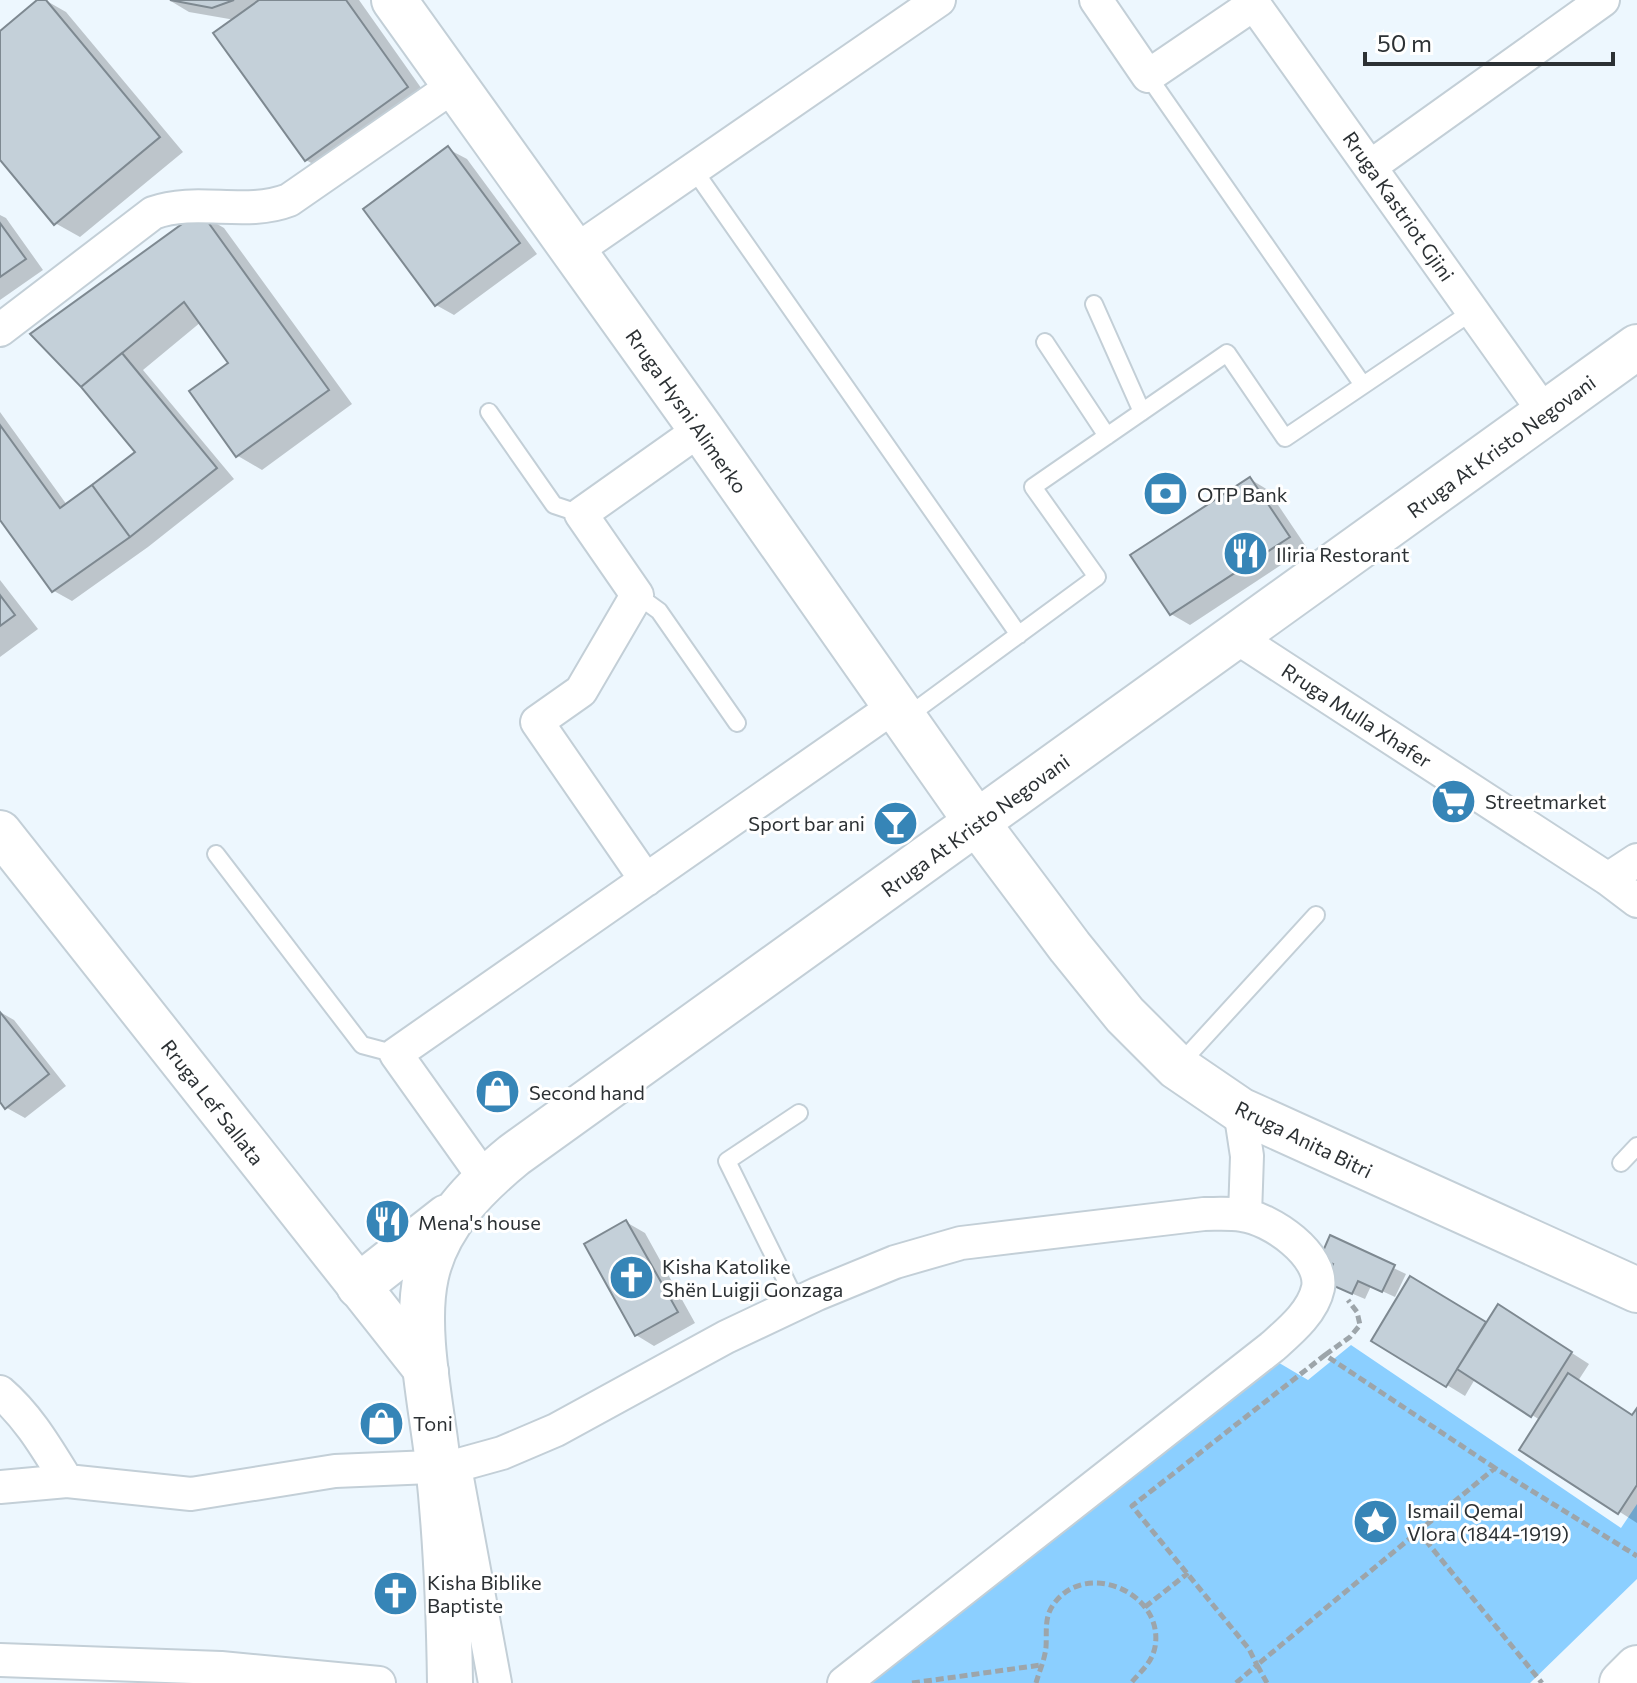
<svg xmlns="http://www.w3.org/2000/svg" width="1637" height="1683" font-family="Commissioner,sans-serif">
<rect width="100%" height="100%" fill="#edf7fe"/>
<path fill="#8bcfff" d="M1351,1345L1621,1528L1637,1504V1579L1530,1683H854L1269,1357L1308,1380Z"/>
<path fill="#0003" d="M40,0H45L66,12L183,152L80,237L55,223L0,157V33Z
M169,0H359L431,102L330,174L306,160L235,20L189,12Z
M448,149L467,159L537,254L454,315L436,305Z
M200,214L224,228L352,404L262,470L238,456L192,392L231,364L201,322L143,370L234,479L148,547L72,601L54,591L0,518V412L67,505L137,452L82,386Z
M0,215L6,218L43,270L0,300Z
M1250,479L1268,490L1307,548L1190,625L1171,614Z
M0,580L38,629L0,657Z
M0,1012L14,1020L66,1086L25,1118L7,1108L0,1099Z
M626,1222L645,1233L695,1323L654,1346L636,1335Z
M1331,1238L1406,1274L1395,1297L1371,1286L1365,1299L1339,1288Z
M1429,1289L1487,1324L1516,1317L1589,1364L1578,1381L1634,1417L1637,1412V1523L1522,1449L1540,1420L1475,1379L1465,1396L1447,1385Z"/>
<path fill="#c4d0d9" stroke="#7e8991" stroke-width="2" d="M37,0H46L160,137L54,225L0,160V31Z
M170,0H234L212,8Z
M259,0H346L408,87L305,161L213,33Z
M448,146L520,243L435,306L363,209Z
M200,211L329,390L236,457L189,391L228,363L184,302L81,387L30,334Z
M0,223L26,259L0,277Z
M122,353L217,468L130,537L92,485L135,452L81,387Z
M0,425L60,508L92,485L130,537L52,592L0,520Z
M1250,477L1290,537L1170,615L1130,555Z
M0,595L15,615L0,626Z
M0,1012L49,1074L5,1109L0,1102Z
M626,1220L678,1312L635,1336L584,1244Z
M1330,1235L1395,1265L1382,1292L1358,1281L1352,1294L1325,1282L1333,1264L1320,1258Z
M1410,1276L1486,1322L1446,1387L1371,1341Z
M1498,1304L1572,1352L1531,1417L1457,1369Z
M1568,1373L1632,1415L1637,1408V1485L1618,1514L1519,1450Z"/>
<g fill="none" stroke-linecap="round" stroke-linejoin="round">
<defs>
<path id="service" d="M1148,76L1363,385
M694,170L1019,635
M1094,304L1142,412
M1045,342L1107,436
M489,412L554,505L581,514
M637,595L659,611L737,723
M905,718L1097,577L1033,487L1227,353L1285,438L1473,311
M216,854L362,1045L396,1054
M1178,1066L1316,915
M1621,1163L1637,1146
M797,1303L727,1161L799,1113"/>
<path id="minor" d="M1096,0L1148,76L1254,4
M1251,0L1545,413
M1371,166L1603,0
M575,251L939,0
M0,330L153,213C197,197 245,217 289,200L455,85
M1236,637L1608,879L1637,901
M1608,879L1637,860
M646,880L537,722L581,691L637,595L581,514L701,429
M1240,1110L1247,1156L1245,1215
M485,1179L396,1054L895,706
M0,1392C29,1417 47,1449 67,1481L191,1494L335,1471L455,1466L502,1453L556,1430L726,1337L817,1294L895,1262L961,1243L1204,1214C1217,1214 1230,1213 1242,1215C1270,1218 1324,1255 1318,1288C1313,1312 1290,1331 1272,1347L844,1683
M457,1478L495,1683
M0,1487L67,1481
M0,1660L221,1668L379,1683"/>
<path id="tertiary" d="M0,832L427,1372"/>
<path id="secondary" d="M394,0L701,429L978,824L1070,947L1125,1015L1177,1067L1240,1110L1637,1290
M359,1286L447,1217
M450,1683C449,1610 446,1537 438,1464C432,1407 414,1330 426,1276C437,1225 475,1187 514,1155L1637,347
M1622,1683L1637,1668"/>
</defs>
<use href="#service" stroke="#c3cfd7" stroke-width="20"/>
<use href="#minor" stroke="#c3cfd7" stroke-width="36"/>
<use href="#tertiary" stroke="#c3cfd7" stroke-width="46"/>
<use href="#secondary" stroke="#c3cfd7" stroke-width="48"/>
<path stroke="#9da5aa" stroke-width="5" stroke-dasharray="8 4" stroke-linecap="butt" d="M1325,1355L1350,1337L1360,1325L1357,1312L1348,1300
M1418,1531L1542,1683
M1145,1607L1188,1573
M912,1683L1041,1665
M1036,1683C1039,1672 1045,1659 1046,1647C1047,1632 1044,1618 1053,1605C1085,1558 1165,1593 1155,1647C1152,1663 1140,1672 1131,1683
M1236,1683L1257,1665L1249,1649L1132,1506L1325,1355L1495,1468
M1267,1683L1257,1665L1495,1468L1637,1556"/>
<use href="#service" stroke="#fff" stroke-width="16"/>
<use href="#minor" stroke="#fff" stroke-width="32"/>
<use href="#tertiary" stroke="#fff" stroke-width="42"/>
<use href="#secondary" stroke="#fff" stroke-width="44"/>
</g>
<defs>
<symbol id="bank-disc" viewBox="-11 -11 22 22"><circle r="9.5" fill="#3685b7" stroke="#fff"/><path d="M-6-4H6V4H-6ZM0-2.3a2.3 2.3 0 1 0 0 4.6a2.3 2.3 0 1 0 0-4.6Z" fill="#fff"/></symbol>
<symbol id="restaurant-disc" viewBox="-11 -11 22 22"><circle r="9.5" fill="#3685b7" stroke="#fff"/><path d="M-5-6h1v4h1v-4h1v4h1v-4h1v5L-1.5 .5V6h-2V.5L-5-1ZM5-6V6H3V1.5H1.5Q1.5-4 5-6Z" fill="#fff"/></symbol>
<symbol id="supermarket-disc" viewBox="-11 -11 22 22"><circle r="9.5" fill="#3685b7" stroke="#fff"/><path d="M-6-5.5h2.5l.6 2H6L4.5 2H-2.5L-4.4-4H-6ZM-1.5 3.2a1.3 1.3 0 1 0 .1 0ZM3 3.2a1.3 1.3 0 1 0 .1 0Z" fill="#fff"/></symbol>
<symbol id="bar-disc" viewBox="-11 -11 22 22"><circle r="9.5" fill="#3685b7" stroke="#fff"/><path d="M-6-5H6L.8 .8V4.5H3.5V6h-7V4.5H-.8V.8Z" fill="#fff"/></symbol>
<symbol id="shop-disc" viewBox="-11 -11 22 22"><circle r="9.5" fill="#3685b7" stroke="#fff"/><path d="M-5-2.5h2.3a2.7 3.5 0 0 1 5.4 0H5L5.5 6h-11ZM-1.5-2.5h3a1.5 2.3 0 0 0-3 0Z" fill="#fff"/></symbol>
<symbol id="church-disc" viewBox="-11 -11 22 22"><circle r="9.5" fill="#3685b7" stroke="#fff"/><path d="M-1.2-6h2.4v3.5h3.3v2.4h-3.3V6h-2.4V-.1h-3.3v-2.4h3.3Z" fill="#fff"/></symbol>
<symbol id="sight-disc" viewBox="-11 -11 22 22"><circle r="9.5" fill="#3685b7" stroke="#fff"/><path d="M0-6L1.8-2.2L6-1.7L2.9 1.2L3.7 5.4L0 3.3L-3.7 5.4L-2.9 1.2L-6-1.7L-1.8-2.2Z" fill="#fff"/></symbol>
</defs>
<g fill-rule="evenodd">
<use href="#bank-disc" x="1140" y="468" width="51" height="51"/>
<use href="#restaurant-disc" x="1220" y="528" width="51" height="51"/>
<use href="#supermarket-disc" x="1428" y="776" width="51" height="51"/>
<use href="#bar-disc" x="870" y="798" width="51" height="51"/>
<use href="#shop-disc" x="472" y="1066" width="51" height="51"/>
<use href="#restaurant-disc" x="362" y="1196" width="51" height="51"/>
<use href="#church-disc" x="606" y="1252" width="51" height="51"/>
<use href="#shop-disc" x="356" y="1398" width="51" height="51"/>
<use href="#sight-disc" x="1350" y="1496" width="51" height="51"/>
<use href="#church-disc" x="370" y="1568" width="51" height="51"/>
</g>
<g text-anchor="middle" dominant-baseline="central" stroke-width="6" stroke-linejoin="round" paint-order="stroke">
<g font-size="20" fill="#2c3134" stroke="#fff">
<text transform="translate(1399 206) rotate(55)">Rruga Kastriot Gjini</text>
<text transform="translate(687 411) rotate(55)">Rruga Hysni Alimerko</text>
<text transform="translate(1501 446) rotate(-36)">Rruga At Kristo Negovani</text>
<text transform="translate(1357 715) rotate(33)">Rruga Mulla Xhafer</text>
<text transform="translate(975 825) rotate(-36)">Rruga At Kristo Negovani</text>
<text transform="translate(213 1102) rotate(52)">Rruga Lef Sallata</text>
<text transform="translate(1304 1139) rotate(26)">Rruga Anita Bitri</text>
</g>
<g font-size="20" fill="#2c3134" stroke="#fff" text-anchor="start">
<text x="1197" y="494">OTP Bank</text>
<text x="1276" y="554">Iliria Restorant</text>
<text x="1485" y="801">Streetmarket</text>
<text x="865" y="823" text-anchor="end">Sport bar ani</text>
<text x="529" y="1092">Second hand</text>
<text x="418" y="1222">Mena's house</text>
<text x="662" y="1266">Kisha Katolike<tspan x="662" dy="23">Shën Luigji Gonzaga</tspan></text>
<text x="413" y="1423">Toni</text>
<text x="1407" y="1510">Ismail Qemal<tspan x="1407" dy="23">Vlora (1844-1919)</tspan></text>
<text x="427" y="1582">Kisha Biblike<tspan x="427" dy="23">Baptiste</tspan></text>
</g>
</g>
<path d="M1365 52v12h248v-12" fill="none" stroke="#2c3134" stroke-width="4"/>
<text x="1377" y="52" font-size="24" fill="#2c3134" stroke="#ffffff" stroke-width="6" paint-order="stroke">50 m</text>
</svg>
